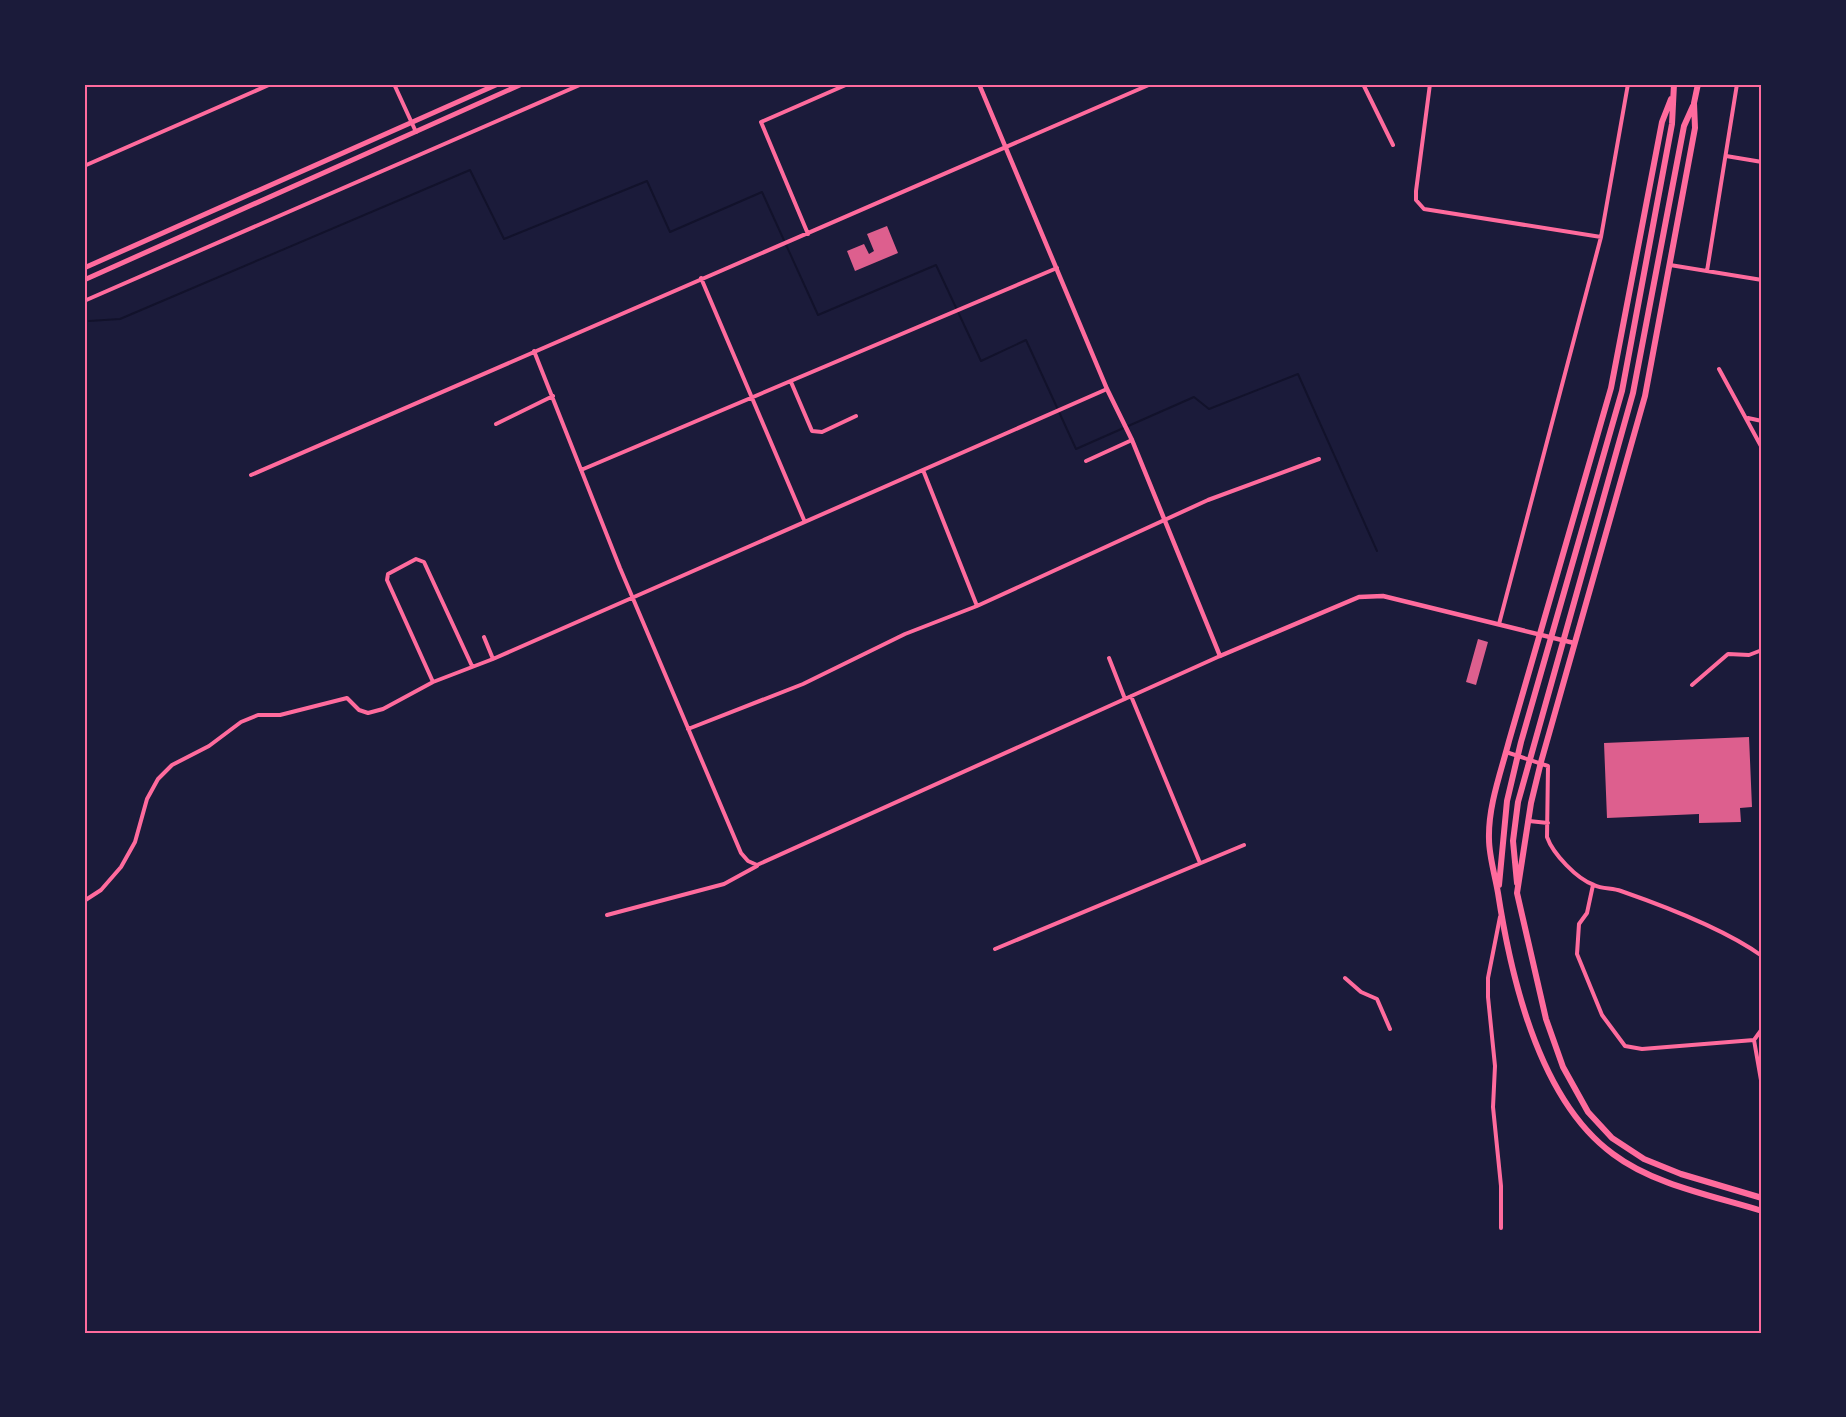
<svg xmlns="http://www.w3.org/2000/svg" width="1846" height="1417" font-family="'PT Sans',sans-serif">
<rect width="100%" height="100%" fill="#1b1b3a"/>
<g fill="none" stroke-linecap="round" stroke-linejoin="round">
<path stroke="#12122b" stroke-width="2" d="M89,321L120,319L470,170L504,239L647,181L670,232L762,192L818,315L936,265L981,361L1026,340L1076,449L1194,397L1209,409L1298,374L1377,551"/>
</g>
<path fill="#dd5f8e" d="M887,226L898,253L855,271L847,251L864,244L869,254L874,251L867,234Z
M1478,639L1488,642L1476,685L1466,682Z
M1749,737L1752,807L1740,808L1741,822L1699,823V814L1607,818L1604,743Z"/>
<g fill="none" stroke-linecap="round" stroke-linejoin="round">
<path stroke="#ff6b9d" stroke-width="4" d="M394,84L416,132
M1363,84L1393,145
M1430,84L1416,191V200L1424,209L1601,237
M1726,156L1762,162
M84,166L271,84
M808,234L761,122L848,84
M1670,265L1762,280
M1707,271L1737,84
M701,278L804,520
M84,301L582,84
M534,351L620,568L741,853L748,861L757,865L1220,656
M1719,369L1762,448
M791,382L812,431L822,432L856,416
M1748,418L1762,421
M496,424L553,396
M1086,461L1132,440
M581,470L1057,268
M923,470L977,606
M251,475L1151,84
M1499,624L1601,237L1628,84
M484,637L493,659
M1109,658L1125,699
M433,682L387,580L388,574L416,559L424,562L472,666
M1692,685L1728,654L1749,655L1762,650
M1131,696L1200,863
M688,729L803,684L905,634L977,606L1208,500L1319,459
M1506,752L1548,766L1547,837C1553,854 1577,879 1594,885C1602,889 1612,888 1621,891C1664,906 1726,930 1762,956
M1529,821L1548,823
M1593,885L1587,913L1579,924L1577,954L1602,1015L1625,1046L1642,1049L1754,1040
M84,901L101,890L121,867L135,842L147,799L158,779L172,765L209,746L241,722L258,715H280L347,698L359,710L368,713L383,709L433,682L493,659L1107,389
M607,915L724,884L757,866
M1500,917L1488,978V997L1495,1066L1493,1107L1501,1186V1228
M995,949L1244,845
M1345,978L1361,992L1377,999L1390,1029
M1762,1029L1754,1040L1762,1086"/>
<path stroke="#ff6b9d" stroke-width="4.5" d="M979,84L1107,389L1132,440L1220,656L1359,597L1383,596L1574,643"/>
<path stroke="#ff6b9d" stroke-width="5" d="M84,268L498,84
M84,280L522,84"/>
<path stroke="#ff6b9d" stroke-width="6" d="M1698,84L1694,103L1695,128L1645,396L1541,762L1531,803L1517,893L1546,1019L1563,1067L1588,1112L1612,1138L1644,1159L1681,1174L1762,1198
M1671,99L1662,122L1611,388L1509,741C1501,772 1488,806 1489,839C1489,856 1495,875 1498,893C1511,978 1540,1101 1613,1154C1654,1185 1714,1196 1762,1211
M1517,883L1513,841L1518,802L1633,393L1684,126L1693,106
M1499,885L1507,801L1521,742L1622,391L1672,124L1674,84"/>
</g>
<rect width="1846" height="1417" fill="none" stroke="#1b1b3a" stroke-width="171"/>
<rect x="86" y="86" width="1674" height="1246" fill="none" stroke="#ff6b9d" stroke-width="2"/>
</svg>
